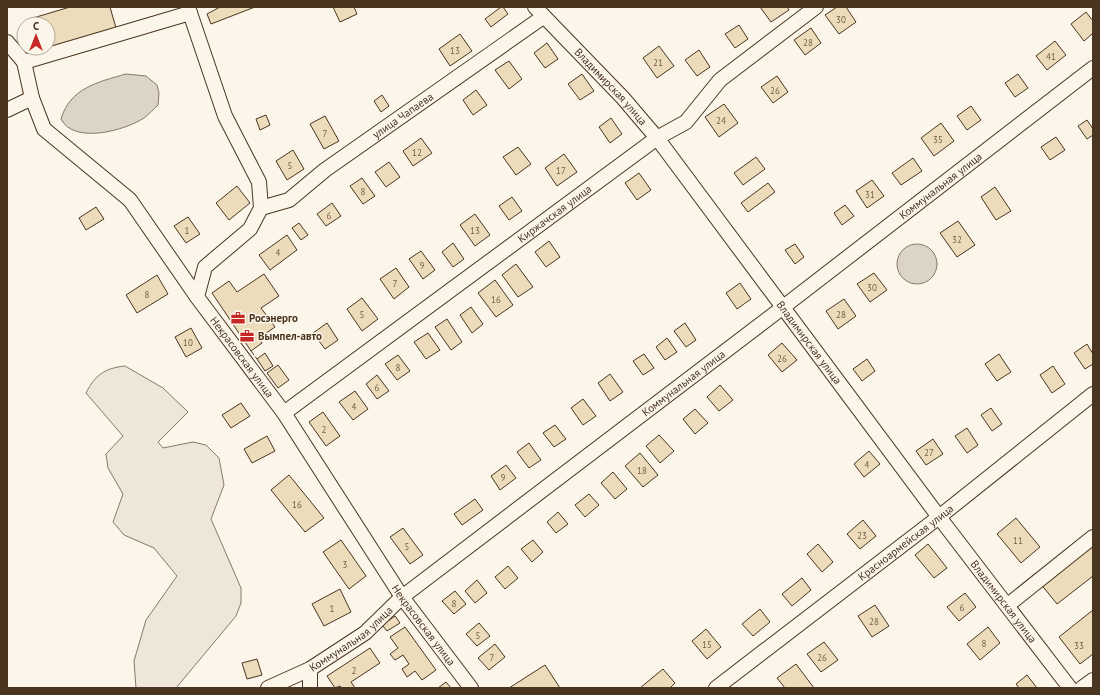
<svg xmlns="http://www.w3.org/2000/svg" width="1100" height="695" font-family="'PT Sans',sans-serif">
<rect width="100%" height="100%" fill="#fbf6e9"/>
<path fill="#ede6d9" stroke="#887966" d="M125,366L163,388L188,412L158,442L163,448L193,442L206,445L219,458L224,485L211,519L241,588V603L236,616L176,688H136L134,661L146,620L177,576L154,548L124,535L113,522L123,494L108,468L106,454L123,436L86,393C95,375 105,368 125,366Z"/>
<path fill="#dcd4c6" stroke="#887966" d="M126,74L146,76L157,85L159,93L158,105C154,109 149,114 144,118C126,130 74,145 61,119C70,88 98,82 126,74Z
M897 264a20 20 0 1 1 40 0a20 20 0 1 1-40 0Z"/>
<path fill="#ecdcbc" stroke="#4a3520" d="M70,7H110L116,28L43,51L42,48H48V24H35L33,18Z
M220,7H255L211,24L207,14Z
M333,7H354L357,14L340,22Z
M501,7H503L508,14L491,27L485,19Z
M760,7H787L789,10L771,22Z
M837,7H846L856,22L839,34L825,15Z
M1086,12L1093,21V33L1084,41L1071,24Z
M739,25L748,39L735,48L725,34Z
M811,28L821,43L805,55L794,40Z
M460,34L472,51L450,66L439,49Z
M1055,41L1066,55L1047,70L1036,56Z
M547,43L558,59L545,68L534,53Z
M659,46L674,66L657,78L643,58Z
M699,50L710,67L697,76L685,60Z
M509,61L522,79L509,89L495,70Z
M582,74L594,91L580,100L568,84Z
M1018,74L1028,88L1015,97L1005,83Z
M777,76L788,92L773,103L761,87Z
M476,90L487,105L473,115L463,100Z
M382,95L389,106L381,112L374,101Z
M724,104L738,123L719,137L705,117Z
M971,106L981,120L967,130L957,116Z
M266,115L270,125L260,130L256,119Z
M325,116L339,141L324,149L310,124Z
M611,118L622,134L610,143L599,127Z
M1087,120L1093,129V135L1087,139L1078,126Z
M941,123L954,141L934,156L921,138Z
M1056,137L1065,150L1050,160L1041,147Z
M421,138L432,153L413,166L403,151Z
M518,147L531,164L516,175L503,157Z
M293,150L304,169L287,180L276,161Z
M564,154L577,172L557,186L545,168Z
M756,157L765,169L743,185L734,173Z
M913,158L922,171L901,185L892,173Z
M389,162L400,177L386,187L375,172Z
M639,173L651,190L637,200L625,183Z
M362,178L375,196L363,204L350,186Z
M872,180L884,196L867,208L856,191Z
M768,183L775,192L748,212L741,203Z
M237,186L250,203L229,220L216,203Z
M995,187L1011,211L996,220L981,197Z
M512,197L522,211L509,220L499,206Z
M332,203L341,216L326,226L317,214Z
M845,205L854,216L842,225L834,213Z
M96,207L104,219L86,230L79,218Z
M475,214L490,235L475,246L460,225Z
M188,217L200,234L186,243L174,226Z
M958,221L975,245L957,257L940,233Z
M299,223L308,235L301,240L292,228Z
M287,235L297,250L270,270L259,255Z
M549,241L560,257L546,267L535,252Z
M453,243L464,259L453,267L442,252Z
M795,244L804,257L795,264L785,250Z
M421,251L435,270L423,279L409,259Z
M516,264L533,287L518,297L502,275Z
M396,268L409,287L394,299L380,279Z
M874,273L887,290L870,302L857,284Z
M264,274L279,296L261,308L275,327L259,338L262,343L251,351L212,293L229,281L237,292Z
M157,275L168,294L137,313L126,295Z
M495,280L513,305L496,317L478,293Z
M740,283L751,299L737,309L726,293Z
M362,298L378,319L362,331L347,309Z
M844,299L856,316L838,329L826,311Z
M471,307L483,324L472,333L460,315Z
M447,319L462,342L451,350L435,327Z
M327,323L338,340L325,349L313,333Z
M685,323L696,340L686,347L674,331Z
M191,328L202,348L186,357L175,337Z
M428,333L440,350L426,359L414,342Z
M667,338L677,352L665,360L656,347Z
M782,343L797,360L782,372L768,355Z
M1087,344L1093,354V364L1085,369L1074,353Z
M265,353L273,366L265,371L257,359Z
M644,354L654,368L643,375L633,361Z
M999,354L1011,372L997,381L985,364Z
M398,355L410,371L397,380L385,364Z
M867,359L875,371L862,381L853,369Z
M278,365L289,380L278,388L267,373Z
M1053,366L1065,384L1052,393L1040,375Z
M610,374L623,392L610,401L598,383Z
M377,375L389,391L377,399L366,384Z
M720,385L733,400L719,411L707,397Z
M355,391L368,409L353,420L339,402Z
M583,399L596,416L583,425L571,408Z
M241,403L250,416L231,428L222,415Z
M991,408L1002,424L992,431L981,415Z
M695,409L708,423L695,434L683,419Z
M323,412L340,436L326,446L309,422Z
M555,425L566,439L554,447L543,433Z
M967,428L978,445L967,453L955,436Z
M659,435L674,451L660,463L646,446Z
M267,436L275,451L252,463L244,449Z
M933,439L943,454L926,465L916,451Z
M529,443L541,460L529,468L517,452Z
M869,451L880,464L864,477L854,464Z
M640,453L658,475L643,487L625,466Z
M506,465L516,478L500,490L491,476Z
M613,472L627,489L615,499L601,483Z
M289,475L324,518L305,532L271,490Z
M589,494L599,505L585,517L575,505Z
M475,499L483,510L462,525L454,514Z
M558,512L568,524L556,533L547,522Z
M1016,518L1040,547L1021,563L997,534Z
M863,520L876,536L860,549L847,534Z
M403,528L423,555L410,564L390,537Z
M341,540L366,576L349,589L323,552Z
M533,540L543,552L532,562L521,549Z
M1093,542V576L1057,604L1040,583Z
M818,544L833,562L822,572L807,554Z
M928,544L947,568L934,578L915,555Z
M508,566L518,578L505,589L495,577Z
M802,578L811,590L792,606L782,594Z
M477,580L487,593L475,603L465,591Z
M340,589L351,612L324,626L312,604Z
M455,591L466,604L454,614L442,601Z
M965,593L976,607L959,621L947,607Z
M875,605L889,626L872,637L858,616Z
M760,609L770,622L753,636L742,624Z
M1093,610V654L1080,664L1059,637Z
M395,616L400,623L387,631L382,625Z
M479,623L490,636L477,646L466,634Z
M405,627L436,670L422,680L415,671L407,677L402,669L409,664L403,655L395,660L390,654L398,648L390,637Z
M988,627L1000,643L980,660L967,644Z
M706,629L721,647L707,659L692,641Z
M824,642L838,660L821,672L807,654Z
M495,644L505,657L489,670L478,658Z
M370,648L380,663L351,682L355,688H342L340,686L335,688L327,676Z
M257,659L262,675L247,679L242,663Z
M796,664L814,688H785L777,678Z
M545,665L560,688H509Z
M663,669L675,683L670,688H640Z
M1027,675L1037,688H1019L1016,684Z
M446,682L451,688H438Z"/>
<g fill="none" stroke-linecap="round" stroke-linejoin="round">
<defs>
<g id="minor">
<path id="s1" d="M188,7L225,116L259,182L261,208L250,229L205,267L197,297L284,413L402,597L471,688"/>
<path id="s2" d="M535,7L623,98L657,138L939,517L1070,688"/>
<path d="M190,13L24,62L32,98L44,129L130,200L197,297"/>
<path d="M7,42L24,62"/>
<path d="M7,110L32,98"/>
<path id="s3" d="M261,208L289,200L325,170L543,17"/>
<path id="s4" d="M284,413L657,138L686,122L720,80L816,7"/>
<path d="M1008,605L1093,537"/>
<path d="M310,669V688"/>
<path id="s5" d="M268,688L310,669L365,633L402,597L782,308L1093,68"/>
<path id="s6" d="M716,688L939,517L1093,394"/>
<path d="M1082,688L1093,680"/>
</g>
</defs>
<use href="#minor" stroke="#4a3520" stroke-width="16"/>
<use href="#minor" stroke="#fbf6e9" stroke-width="14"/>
<path stroke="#4a3520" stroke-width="1" stroke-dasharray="5 2" stroke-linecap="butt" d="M251,351L257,359"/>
</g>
<defs>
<symbol id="office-bare" viewBox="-9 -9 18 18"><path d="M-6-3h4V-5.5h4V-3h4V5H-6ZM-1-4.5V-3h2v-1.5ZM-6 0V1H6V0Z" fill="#c62828" stroke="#fbf6e9" stroke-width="2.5" paint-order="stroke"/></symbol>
</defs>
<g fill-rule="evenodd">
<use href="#office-bare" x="228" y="308" width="20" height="20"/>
<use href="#office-bare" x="237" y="326" width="20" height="20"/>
</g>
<g text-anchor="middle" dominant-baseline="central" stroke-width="3" stroke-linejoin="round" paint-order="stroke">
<g font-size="9" fill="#725f47">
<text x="841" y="19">30</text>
<text x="808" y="42">28</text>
<text x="455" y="50">13</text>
<text x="1051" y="56">41</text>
<text x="658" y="62">21</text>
<text x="775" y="90">26</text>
<text x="721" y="120">24</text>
<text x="325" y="133">7</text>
<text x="938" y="139">35</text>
<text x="417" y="152">12</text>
<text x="290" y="165">5</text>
<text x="561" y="170">17</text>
<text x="363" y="191">8</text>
<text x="870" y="194">31</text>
<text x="329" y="215">6</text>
<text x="187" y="230">1</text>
<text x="475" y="230">13</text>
<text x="957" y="239">32</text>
<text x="278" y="252">4</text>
<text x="422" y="265">9</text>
<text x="395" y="283">7</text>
<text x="872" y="287">30</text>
<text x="147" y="294">8</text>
<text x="496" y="299">16</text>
<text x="362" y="314">5</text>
<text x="841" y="314">28</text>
<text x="188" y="342">10</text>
<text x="782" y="358">26</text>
<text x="398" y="367">8</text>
<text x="377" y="387">6</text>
<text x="354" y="406">4</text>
<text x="324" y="429">2</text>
<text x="929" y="452">27</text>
<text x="867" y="464">4</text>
<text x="642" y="470">18</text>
<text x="503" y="477">9</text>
<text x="297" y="504">16</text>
<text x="862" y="535">23</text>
<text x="1018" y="540">11</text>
<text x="407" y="546">5</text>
<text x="345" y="564">3</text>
<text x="454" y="603">8</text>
<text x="962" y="607">6</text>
<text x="332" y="608">1</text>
<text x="874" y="621">28</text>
<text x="478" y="635">5</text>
<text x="984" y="643">8</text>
<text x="707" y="644">15</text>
<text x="1079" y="645">33</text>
<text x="492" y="657">7</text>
<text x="822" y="657">26</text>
<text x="354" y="670">2</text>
</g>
<g font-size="11" fill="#4a3520" stroke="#fbf6e9">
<text stroke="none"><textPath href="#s2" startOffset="110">Владимирская улица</textPath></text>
<text stroke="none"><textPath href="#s3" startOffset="171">улица Чапаева</textPath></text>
<text stroke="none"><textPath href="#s5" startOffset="841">Коммунальная улица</textPath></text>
<text stroke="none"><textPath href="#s4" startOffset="336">Киржачская улица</textPath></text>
<text stroke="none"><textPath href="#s2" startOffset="434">Владимирская улица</textPath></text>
<text stroke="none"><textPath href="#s1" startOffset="404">Некрасовская улица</textPath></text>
<text stroke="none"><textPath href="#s5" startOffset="517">Коммунальная улица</textPath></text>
<text stroke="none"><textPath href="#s6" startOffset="239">Красноармейская улица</textPath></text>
<text stroke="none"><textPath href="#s2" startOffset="758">Владимирская улица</textPath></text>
<text stroke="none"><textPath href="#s1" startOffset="728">Некрасовская улица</textPath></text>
<text stroke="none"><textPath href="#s5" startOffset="97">Коммунальная улица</textPath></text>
</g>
<g font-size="11" font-weight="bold" fill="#4a3520" stroke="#fbf6e9" text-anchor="start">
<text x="249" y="318">Росэнерго</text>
<text x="258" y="336">Вымпел-авто</text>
</g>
</g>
<rect width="1100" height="695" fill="none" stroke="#4a3520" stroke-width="16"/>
<g transform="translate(36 36)"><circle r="19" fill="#fbf6e9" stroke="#b4a999"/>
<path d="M0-3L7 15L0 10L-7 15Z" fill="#c62828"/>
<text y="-6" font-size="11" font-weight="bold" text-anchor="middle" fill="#4a3520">С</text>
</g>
</svg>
